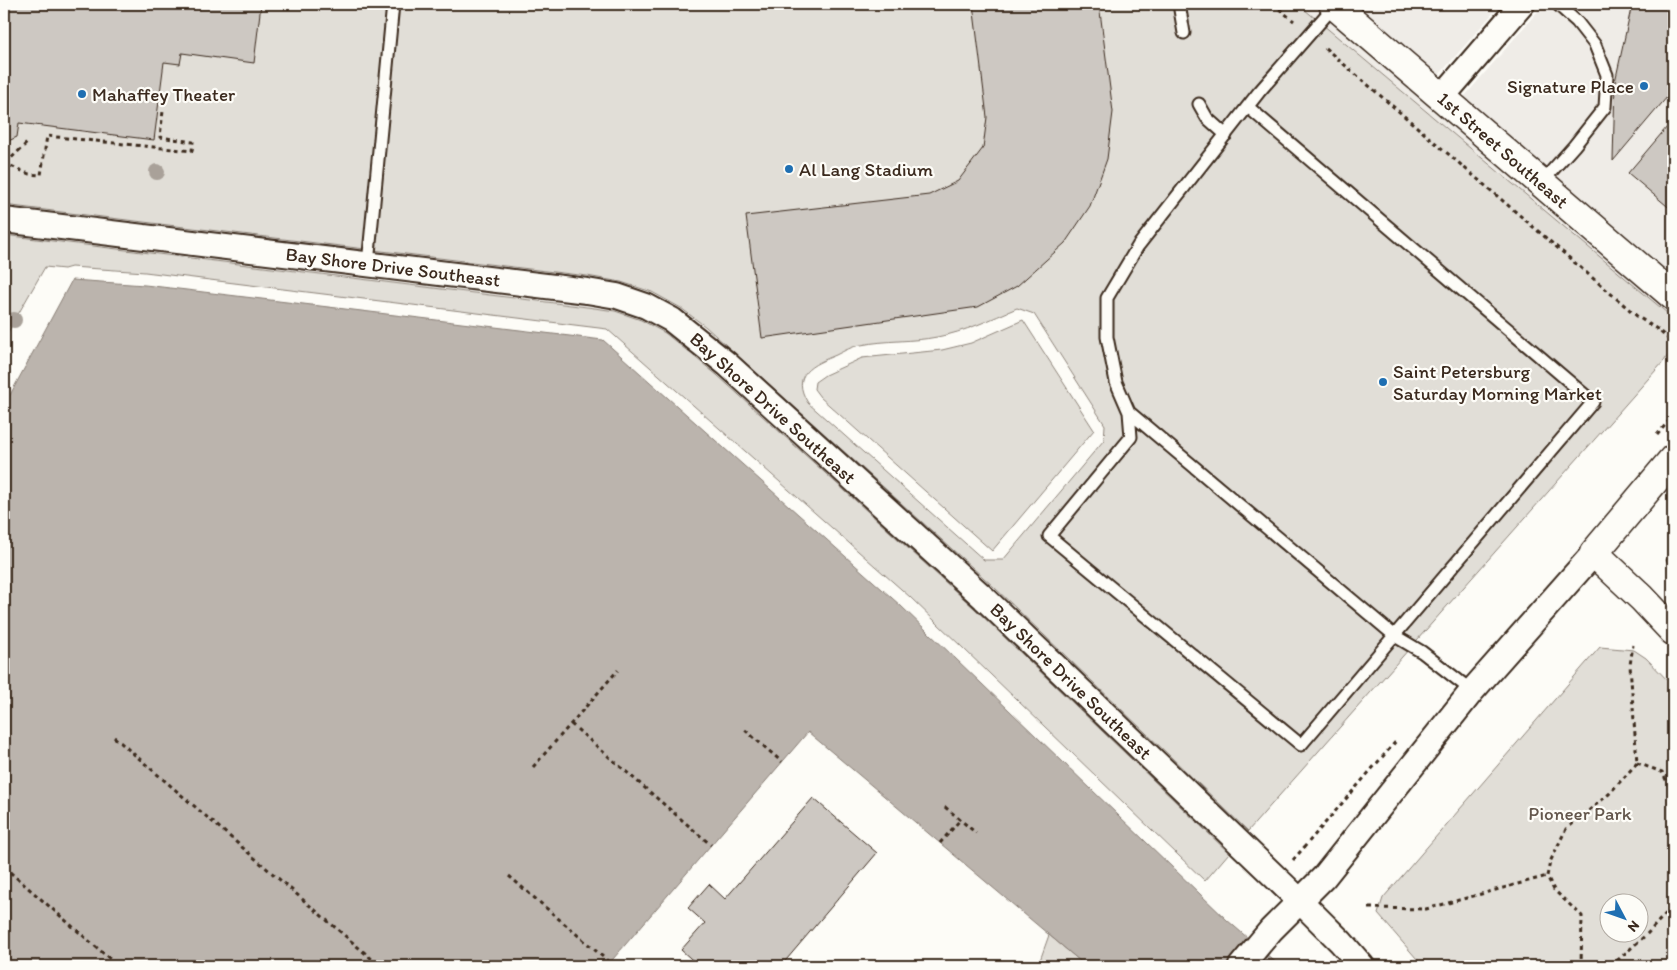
<svg xmlns="http://www.w3.org/2000/svg" width="1677" height="970" font-family="Itim,sans-serif">
<rect width="100%" height="100%" fill="#fdfcf7"/>
<filter id="ink" filterUnits="userSpaceOnUse"><feTurbulence type="fractalNoise" baseFrequency=".02" numOctaves="2"/><feDisplacementMap in="SourceGraphic" scale="10" xChannelSelector="R" yChannelSelector="G"/><feConvolveMatrix kernelMatrix="1 2 1 2 8 2 1 2 1" color-interpolation-filters="sRGB"/></filter>
<g filter="url(#ink)">
<path fill="#efece7" d="M1298,4H1310L1673,316V318Z
M1356,4H1501L1439,75Z
M1544,4H1673V277L1464,97Z"/>
<path fill="#e1ded7" stroke="#8e847a" fill-rule="evenodd" d="M4,4H1298L1673,318V348L1664,361L1248,831L994,587L706,327L681,308L652,292L621,282L587,276L4,205ZM1017,308L1034,314L1105,425L1104,440L1003,560H984L808,403C790,374 812,365 836,355C844,351 853,346 861,345C886,340 912,342 937,337C965,332 991,319 1017,308Z
M4,235L587,307L615,311L641,320L665,333L717,375L974,608L1229,853L1205,881L910,597L607,329L145,272L71,267L64,269L45,267L4,339Z
M1023,320L1094,430L992,551L820,397L814,389L815,382L825,375L862,358L942,350L971,343Z
M1600,647L1634,650L1646,658L1673,686V966H1423L1378,914L1383,898ZM1640,902V932H1610V902Z
M1049,935L1086,966H1038Z"/>
<path fill="#bbb4ad" stroke="#887d74" d="M72,280L145,285L603,340L901,606L1227,920L1280,966H1086L808,732L607,966H4V406Z"/>
<path fill="#cdc8c2" stroke="#3b2a1e" d="M4,4H261L254,63L182,53L180,64L164,62L154,140L19,123L17,137L4,143Z
M973,4H1099L1113,112L1107,159L1090,206L1065,243L1017,286L978,307L762,338L746,216L929,195L958,181L983,148L987,117Z
M1632,4H1673V90L1613,161L1615,82Z
M1673,120V211L1628,173Z
M1673,551V570L1666,560Z
M813,798L877,853L781,966H699L681,950L705,923L688,908L709,884L725,899Z"/>
<g fill="none" stroke-linecap="round" stroke-linejoin="round">
<defs>
<path id="service" d="M1179,4L1184,33
M1335,5L1259,92L1138,246L1107,298V337L1116,382L1129,412L1395,636L1422,652L1472,691
M1199,104L1207,118L1226,135
M1541,183L1574,146L1605,107L1607,75L1595,45L1577,22L1557,4
M368,264L393,4
M1129,412L1131,437L1049,536L1301,745L1593,402L1248,107"/>
<path id="minor" d="M1442,97L1522,4
M4,220L587,291L617,296L646,306L672,320L727,364L984,598L1300,901L1341,942L1362,966
M1241,966L1271,930L1324,877L1472,691L1594,553"/>
<path id="tertiary" d="M1333,4L1673,296
M1673,459L1594,553L1642,598L1673,631"/>
</defs>
<use href="#service" stroke="#3b2a1e" stroke-width="15"/>
<use href="#minor" stroke="#3b2a1e" stroke-width="28"/>
<use href="#tertiary" stroke="#3b2a1e" stroke-width="31"/>
<path stroke="#3b2a1e" stroke-width="3" stroke-dasharray="4 4" stroke-linecap="butt" d="M1273,4L1294,21
M1325,48L1638,317L1657,329L1673,343
M4,163L29,174L41,175L47,136L192,151L193,142L160,137L163,111
M6,163L27,143
M1657,435L1673,416
M571,724L711,845
M745,730L782,762
M114,737L380,966
M1637,763L1662,772L1673,794
M533,767L618,670
M945,807L976,833
M940,843L960,820
M1293,860L1397,740
M4,867L118,966
M509,876L610,963
M1369,908L1426,909L1547,876
M1581,966L1582,916L1554,890L1547,876L1550,862L1566,829L1609,794L1637,763L1630,665L1633,645
M1611,966L1647,934L1669,910L1673,895"/>
<use href="#service" stroke="#fdfcf7" stroke-width="11"/>
<use href="#minor" stroke="#fdfcf7" stroke-width="24"/>
<use href="#tertiary" stroke="#fdfcf7" stroke-width="28"/>
</g>
<g fill="#a9a199">
<circle cx="157" cy="172" r="8"/>
<circle cx="14" cy="320" r="8"/>
</g>
</g>
<g fill="#1f6fb2" stroke="#fdfcf7" stroke-width="2">
<circle cx="1644" cy="86" r="5"/>
<circle cx="82" cy="94" r="5"/>
<circle cx="789" cy="169" r="5"/>
<circle cx="1383" cy="382" r="5"/>
</g>
<g text-anchor="middle" dominant-baseline="central" stroke-width="4.5" stroke-linejoin="round" paint-order="stroke">
<g font-size="19" fill="#3b2a1e" stroke="#fdfcf7" text-anchor="start">
<text x="1634" y="86" text-anchor="end">Signature Place</text>
<text x="92" y="94">Mahaffey Theater</text>
<text x="799" y="169">Al Lang Stadium</text>
<text x="1393" y="371">Saint Petersburg<tspan x="1393" dy="22">Saturday Morning Market</tspan></text>
</g>
<g font-size="19" fill="#3b2a1e" stroke="#fdfcf7">
<text transform="translate(1503 150) rotate(41)">1st Street Southeast</text>
<text transform="translate(393 267) rotate(7)">Bay Shore Drive Southeast</text>
<text transform="translate(773 408) rotate(42)">Bay Shore Drive Southeast</text>
<text transform="translate(1071 681) rotate(44)">Bay Shore Drive Southeast</text>
</g>
<g font-size="19" fill="#64574c" stroke="#fdfcf7">
<text x="1580" y="813">Pioneer Park</text>
</g>
</g>
<rect width="1677" height="970" fill="none" stroke="#fdfcf7" stroke-width="20"/>
<rect x="10" y="10" width="1657" height="950" fill="none" stroke="#3b2a1e" stroke-width="2" filter="url(#ink)"/>
<g transform="translate(1624 918) rotate(131)"><circle r="24" fill="#fdfcf7" stroke="#afa8a0"/>
<path d="M0-4L9 19L0 12L-9 19Z" fill="#1f6fb2"/>
<text y="-8" font-size="14" font-weight="bold" text-anchor="middle" fill="#3b2a1e">N</text>
</g>
</svg>
